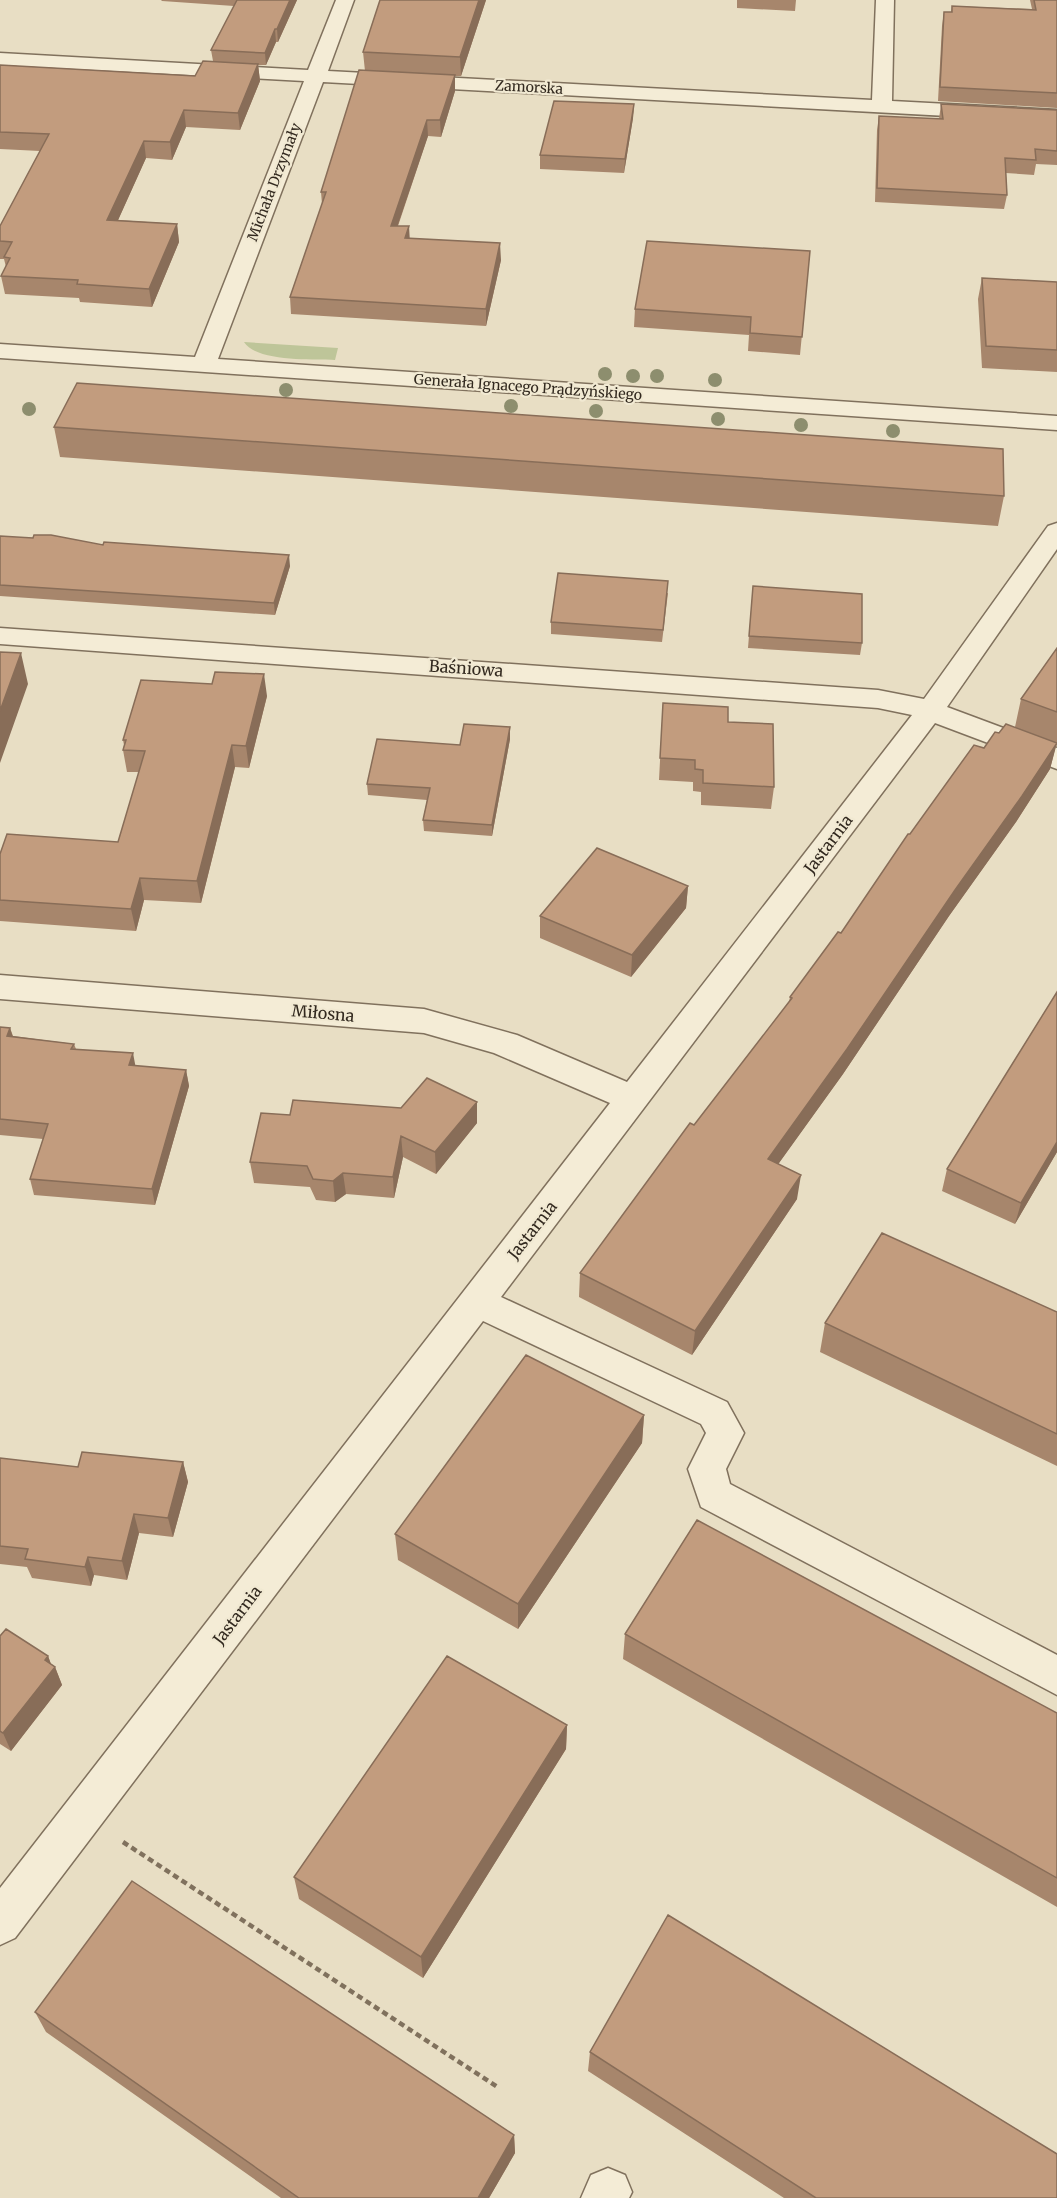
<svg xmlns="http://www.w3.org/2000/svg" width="1057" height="2198" font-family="Merriweather,serif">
<rect width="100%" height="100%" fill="#e8dec4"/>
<path fill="#bec599" d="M244,342L338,348L335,360C313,359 256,362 244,342Z"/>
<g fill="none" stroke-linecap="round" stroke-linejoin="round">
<defs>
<path id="minor" d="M336,0H354L328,71L872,100L876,0H894L892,101L1057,110V122L323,82L218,359L1057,416V430L0,358V344L195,357L304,81L0,65V53L308,70Z
M1057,523V549L947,707L1057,748V769L935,723L501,1297L727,1402L744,1433L726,1469L730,1484L1057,1655V1695L701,1507L688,1469L706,1433L701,1424L483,1321L15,1938L0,1945V1888L610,1103L494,1053L424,1033L0,999V975L424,1009L517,1035L627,1082L912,715L878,708L0,644V628L878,690L924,699L1048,526Z
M608,2168L625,2175L632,2192L629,2198H581L591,2175Z"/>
</defs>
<use href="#minor" stroke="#80715d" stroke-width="3"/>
<path stroke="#80715d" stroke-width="4.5" stroke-dasharray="6 4" stroke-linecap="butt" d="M123,1842L499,2088"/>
<use href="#minor" fill="#f4ecd6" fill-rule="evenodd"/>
</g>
<g fill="#8d8e6e">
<circle cx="605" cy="374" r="7"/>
<circle cx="633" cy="376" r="7"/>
<circle cx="657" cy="376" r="7"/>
<circle cx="715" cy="380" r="7"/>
<circle cx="286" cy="390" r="7"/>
<circle cx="511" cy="406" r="7"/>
<circle cx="29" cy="409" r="7"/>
<circle cx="596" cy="411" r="7"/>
<circle cx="718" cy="419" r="7"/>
<circle cx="801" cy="425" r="7"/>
<circle cx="893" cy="431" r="7"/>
</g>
<path fill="#a7866c" d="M161,0H297L278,42H276L266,65H258L260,81L240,130L186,127L172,160L146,158L118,220L177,224L179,242L152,307L80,302L79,298L5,294L1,276L6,267L4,259H0V226L40,151L0,149V65L195,76L213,61L211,50L234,6L162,1Z
M380,0H486L461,76H455V91L441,137L428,136L398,226L409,238L501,260L486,326L291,314L290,297L322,204L321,192L365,71L363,52Z
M737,0H796L795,11L737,8Z
M1030,0H1057V108L938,101L942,26L944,12H951L952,6L1032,9Z
M634,104L633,118L624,173L540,169V155Z
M941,104L1057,110V165L1036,164L1034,175L1006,173L1007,195L1004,209L875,202L877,130L879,116L939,119Z
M810,251L800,355L748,351L749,335L634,327L635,309Z
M982,278L1057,282V372L982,368L978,299Z
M54,427L1004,496L998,526L60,457Z
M0,536L103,545L290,566L275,615L0,596Z
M753,586L862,643L860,655L748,648Z
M668,593L662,642L551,634V622Z
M1057,648V746L1056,745L1050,769L1016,822L949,916L843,1074L778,1164L797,1199L692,1355L579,1297L580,1273L789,1002L790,997L841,933L910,834L984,748L999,733L1015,727L1021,699Z
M267,696L249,768L235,767L201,903L144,900L136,931L0,921V854L118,842L139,772H127L123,750L124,745L123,740Z
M663,703L728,722L774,787L771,809L701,805V792L693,791V782L659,780Z
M510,739L492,836L424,831L423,820L427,800L368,795L367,784L460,745Z
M688,886L686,908L631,977L540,938V916Z
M1057,992V1152L1015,1224L942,1191L947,1169Z
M0,1027L10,1028L13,1036L74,1044L76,1049L135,1066L186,1070L189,1086L155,1205L34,1195L30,1179L43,1139L0,1135Z
M477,1102V1123L436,1174L403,1157L394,1198L346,1194L335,1202L316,1200L310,1187L254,1183L250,1162L401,1108Z
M1057,1312V1466L820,1352L825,1323Z
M644,1415L642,1443L518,1629L398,1560L395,1534Z
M0,1458L78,1467L183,1462L188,1482L173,1537L139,1533L127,1580L94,1575L91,1586L32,1578L27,1567L0,1564Z
M625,1634L1057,1713V1907L623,1659Z
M0,1636L48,1656L51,1664L55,1667L62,1685L11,1751L0,1744Z
M567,1725L566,1749L423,1978L299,1899L294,1877Z
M35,2012L514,2135L515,2153L489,2198H281L46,2032Z
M590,2052L1057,2198H784L588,2071Z"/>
<path fill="#886d58" d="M290,0H297L278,42L277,29Z
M479,0H486L461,76L460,57Z
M275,29L276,42L266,65L265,53Z
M258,64L260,81L240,130L238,113Z
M455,75V91L441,137L440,120Z
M634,104L633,118L624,173L625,159Z
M184,110L186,127L172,160L170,142Z
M427,120L428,136L392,242L391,226Z
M144,141L146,158L110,238L107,220Z
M177,224L179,242L152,307L149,289Z
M409,226L410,243L405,238Z
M500,243L501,260L486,326V309Z
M289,555L290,566L275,615L274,603Z
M21,653L28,684L0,763V711Z
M264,674L267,696L249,768L246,746Z
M510,727V739L492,836V825Z
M1057,743L1050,769L1016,822L949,916L843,1074L764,1184L768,1159Z
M232,745L235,767L201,903L197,881Z
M140,878L144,900L136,931L131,909Z
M688,886L686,908L631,977L632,955Z
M10,1028L15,1044L7,1036Z
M133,1053L136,1069L129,1065Z
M186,1070L189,1086L155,1205L152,1189Z
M477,1102V1123L436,1174L435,1152Z
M401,1136L403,1157L394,1198L393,1177Z
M1057,1142V1152L1015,1224L1021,1203Z
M343,1173L346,1194L335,1202L333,1181Z
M801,1175L797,1199L692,1355L695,1331Z
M644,1415L642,1443L518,1629V1604Z
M183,1462L188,1482L173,1537L168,1518Z
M134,1514L139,1533L127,1580L122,1561Z
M88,1557L94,1575L91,1586L85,1567Z
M48,1656L53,1670L55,1667L62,1685L11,1751L3,1733Z
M567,1725L566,1749L423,1978L421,1957Z
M514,2135L515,2153L489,2198H478Z"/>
<path fill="#c29c7e" stroke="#886d58" stroke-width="1.5" d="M237,0H290L277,29H275L265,53L211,50Z
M380,0H479L460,57L363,52Z
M1034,0H1057V93L940,87L944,12H952V6L1036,10Z
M203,61L258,64L238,113L184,110L170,142L144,141L107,220L177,224L149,289L77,284L78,280L1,276L10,258L4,257L12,242L0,241V226L49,134L0,132V65L195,76Z
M359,70L455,75L440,120H427L391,226H409L405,238L500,243L486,309L290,297L326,192H321Z
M554,101L634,104L625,159L540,155Z
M941,104L1057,110V151L1035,149L1036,160L1005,158L1007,195L877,188L879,116L943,119Z
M647,241L810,251L802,337L750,333L751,317L635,309Z
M982,278L1057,282V350L986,346Z
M77,383L1003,449L1004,496L54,427Z
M34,535H51L103,545L104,542L289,555L274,603L0,585V536L33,538Z
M558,573L668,581L663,630L551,622Z
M753,586L862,594V643L749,636Z
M1057,648V712L1021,699Z
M0,652L21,653L0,711Z
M215,672L264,674L246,746L232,745L197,881L140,878L131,909L0,900V854L7,834L118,842L145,751L123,750L126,740H123L141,680L212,684Z
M663,703L728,707V722L773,724L774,787L703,783V770L695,769V760L660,758Z
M464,724L510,727L492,825L423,820L430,788L367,784L377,739L460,745Z
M1006,724L1057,743L1022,796L955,890L847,1049L768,1159L801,1175L695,1331L580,1273L690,1123L694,1125L792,998L790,997L838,932L841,933L908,834H910L974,745L984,748L995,732L999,733Z
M597,848L688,886L632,955L540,916Z
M1057,992V1142L1021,1203L947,1169Z
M0,1027L10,1028L7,1036L74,1044L71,1049L133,1053L129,1065L186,1070L152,1189L30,1179L48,1124L0,1119Z
M427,1078L477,1102L435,1152L401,1136L393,1177L343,1173L333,1181L313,1179L307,1166L250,1162L261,1113L290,1115L293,1100L401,1108Z
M882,1233L1057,1312V1434L825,1323Z
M526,1355L644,1415L518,1604L395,1534Z
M82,1452L183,1462L168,1518L134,1514L122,1561L88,1557L85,1567L25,1559L28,1549L0,1546V1458L78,1467Z
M697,1520L1057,1713V1878L625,1634Z
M6,1629L48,1656L45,1660L55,1667L3,1733L0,1731V1636Z
M447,1656L567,1725L421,1957L294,1877Z
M132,1881L514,2135L478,2198H299L35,2012Z
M668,1915L1057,2154V2198H816L590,2052Z"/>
<g text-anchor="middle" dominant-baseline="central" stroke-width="4.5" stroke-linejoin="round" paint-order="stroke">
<g font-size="14" fill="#32291f" stroke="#f1e9d2">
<text transform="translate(529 87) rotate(3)">Zamorska</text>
<text transform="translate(274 182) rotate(-69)">Michała Drzymały</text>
<text transform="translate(528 387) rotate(4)">Generała Ignacego Prądzyńskiego</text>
</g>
<g font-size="16" fill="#32291f" stroke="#f1e9d2">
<text transform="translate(466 668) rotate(4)">Baśniowa</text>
<text transform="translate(828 844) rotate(-53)">Jastarnia</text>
<text transform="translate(323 1013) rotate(5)">Miłosna</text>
<text transform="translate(532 1230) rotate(-52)">Jastarnia</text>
<text transform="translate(237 1615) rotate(-53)">Jastarnia</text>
</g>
</g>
</svg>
